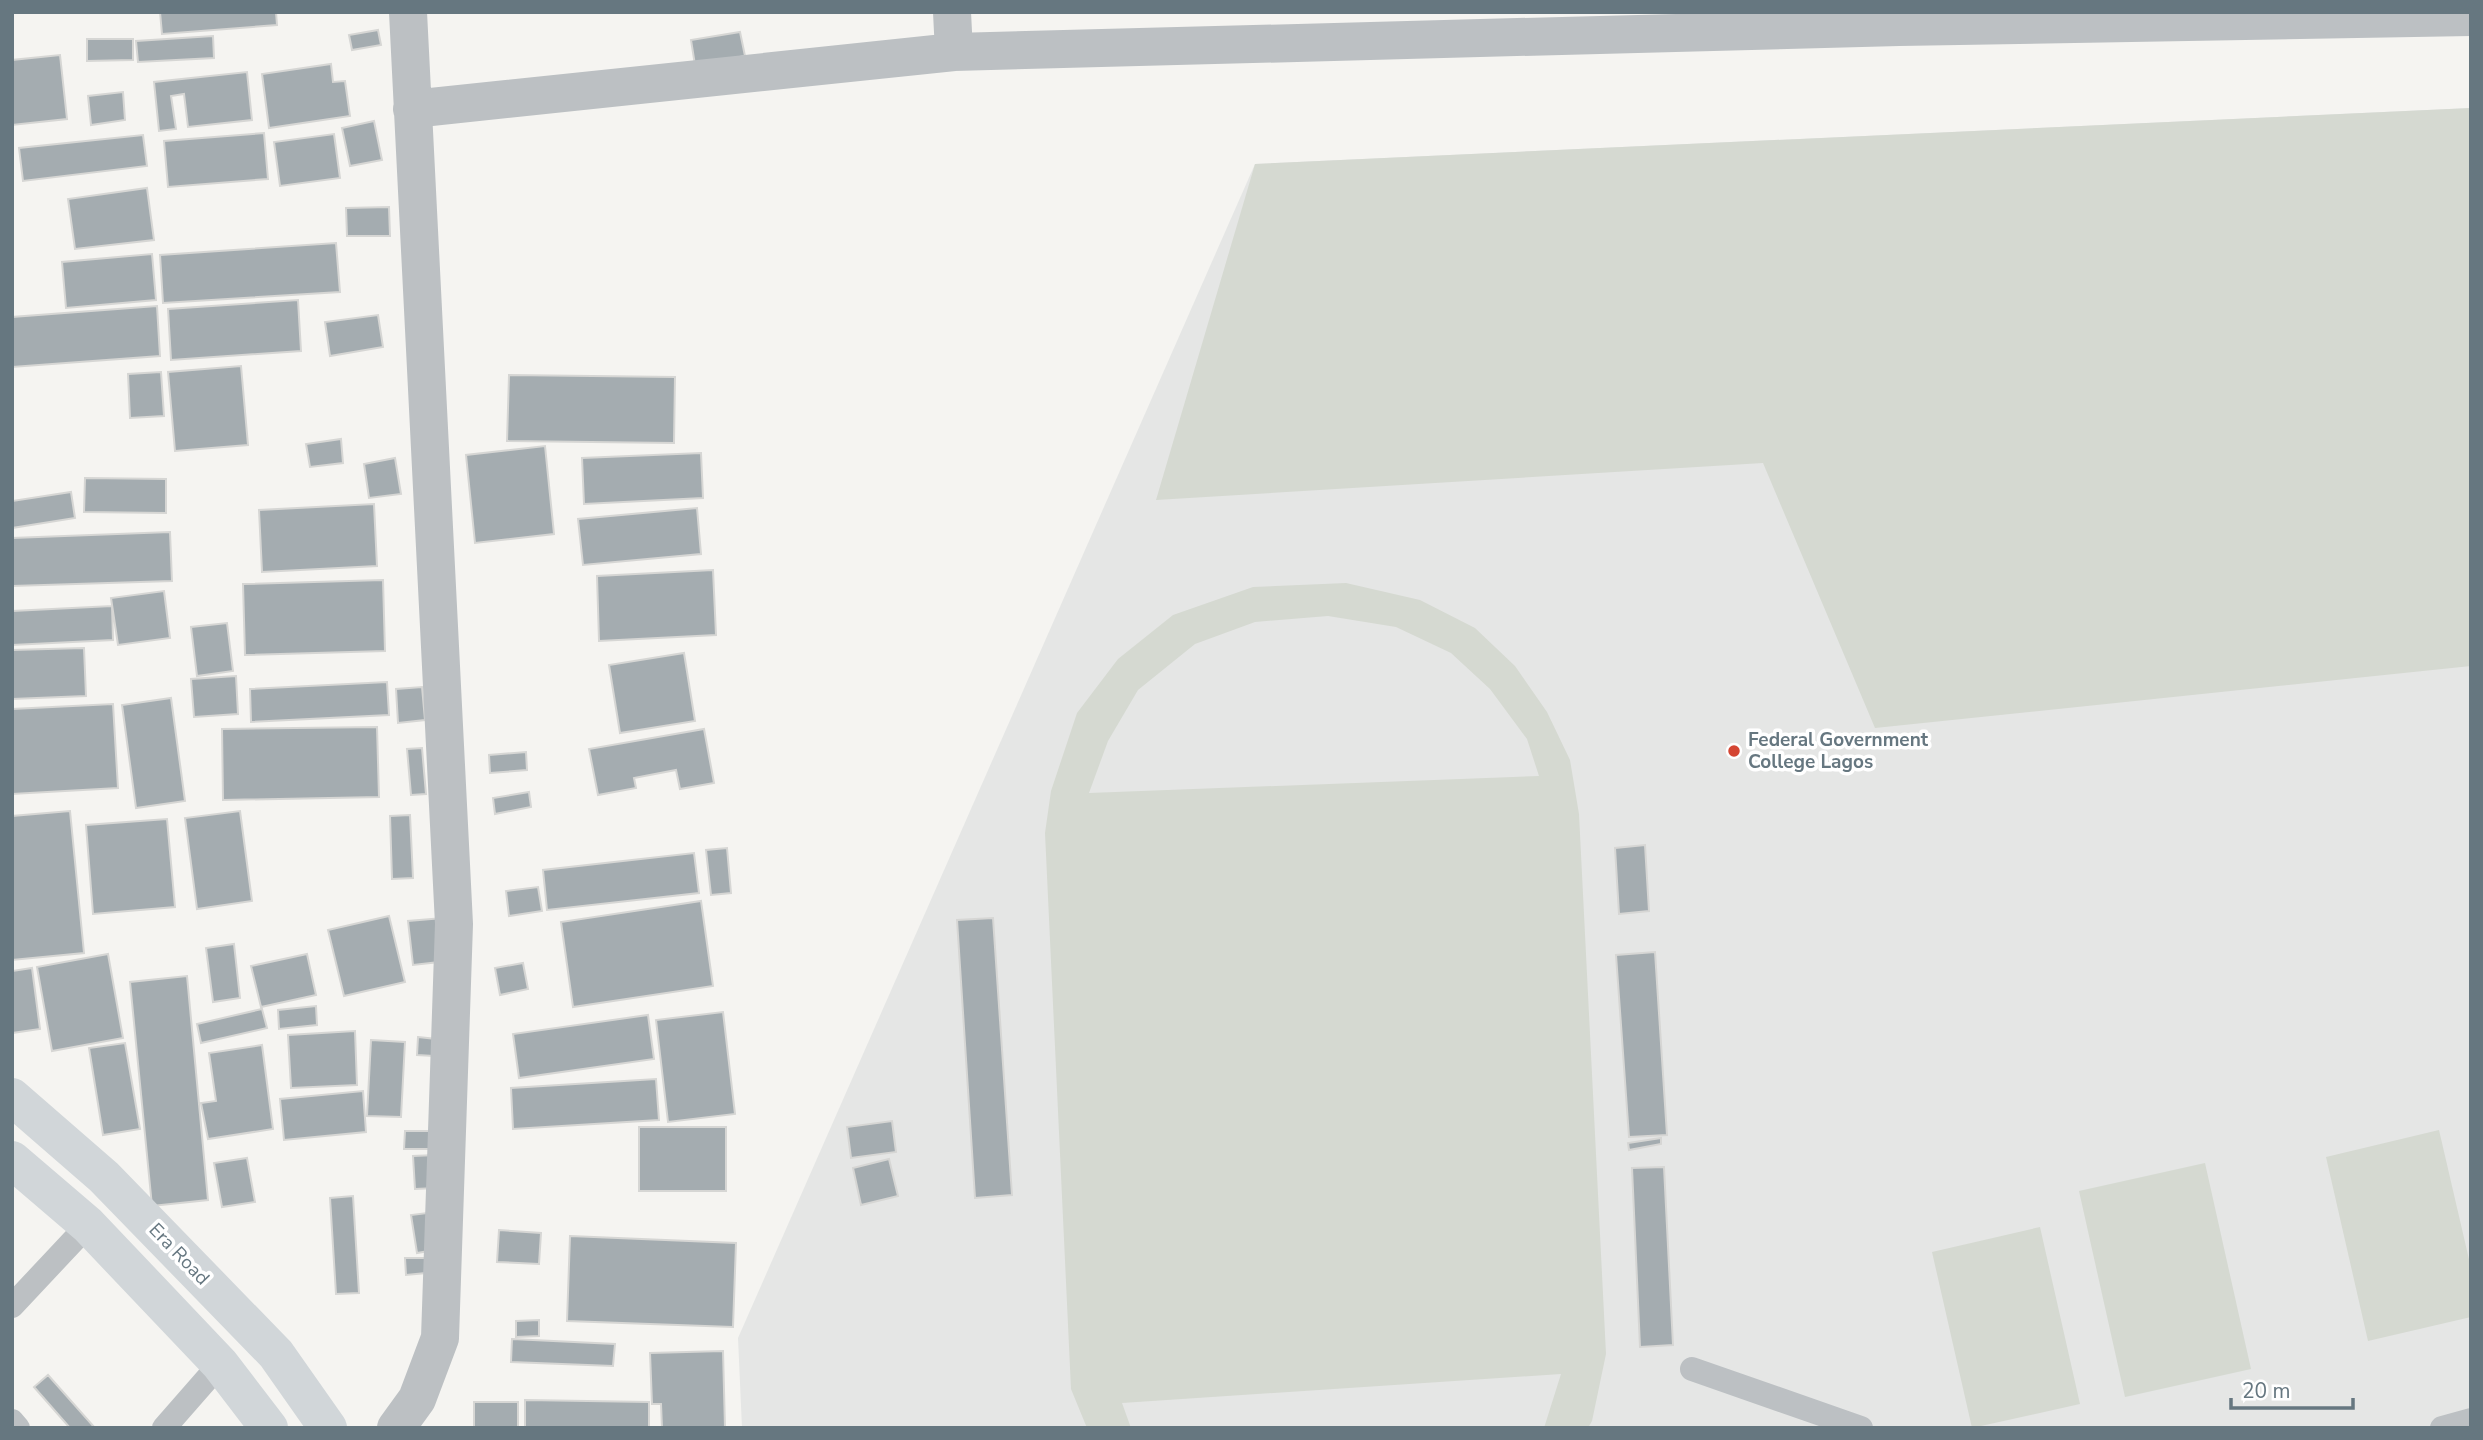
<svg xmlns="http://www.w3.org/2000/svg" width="2483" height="1440" font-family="'Nunito Sans',sans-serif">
<rect width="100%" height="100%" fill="#f5f4f1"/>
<path fill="#e5e6e5" d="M2471,108V1428H742L738,1338L1255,164Z"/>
<path fill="#d5d9d1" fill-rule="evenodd" d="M2471,108V666L1875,728L1763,463L1156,500L1255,164Z
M1346,583L1420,600L1475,628L1515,666L1547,712L1570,760L1579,814L1606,1354L1592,1421L1588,1428H1544L1561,1374L1122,1403L1131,1428H1087L1071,1389L1045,833L1051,791L1077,713L1118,659L1173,615L1253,587ZM1328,616L1396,627L1451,653L1490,689L1527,739L1539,776L1089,793L1108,741L1138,690L1195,644L1255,622Z
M2439,1130L2471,1268V1317L2368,1341L2326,1157Z
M2205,1163L2251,1369L2125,1397L2079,1191Z
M2040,1227L2080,1404L1972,1428L1932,1252Z"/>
<path fill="#a4acb0" stroke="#d6d6d4" stroke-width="2" d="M160,12H276L277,25L162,34Z
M378,30L381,45L352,50L349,35Z
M740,32L745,56L695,65L691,40Z
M213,36L214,58L138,62L136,41Z
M87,39H133V60L87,61Z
M60,55L67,119L12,125V60Z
M331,64L333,82L345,81L350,116L269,128L262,74Z
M247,72L252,120L188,127L184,94L171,96L176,129L159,131L154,82Z
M123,92L125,120L91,125L88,96Z
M374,121L382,160L350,166L342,128Z
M264,133L268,179L168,187L164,141Z
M334,134L340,178L280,186L274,142Z
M143,135L147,166L23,181L19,148Z
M147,188L154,240L75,249L68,199Z
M389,207L390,236H347L346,208Z
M336,243L340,292L163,303L160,255Z
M152,254L156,300L66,308L62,262Z
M298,300L301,351L171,360L168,309Z
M157,306L160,356L12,367V317Z
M378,315L383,347L330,356L325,322Z
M241,366L248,445L175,451L168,372Z
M161,372L164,416L130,418L128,374Z
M509,375L675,377L674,443L507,441Z
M341,439L343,463L310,467L306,444Z
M545,446L554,534L475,543L466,455Z
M701,453L703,498L584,504L582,458Z
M395,458L401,494L369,498L364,464Z
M85,478L166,479V513L84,512Z
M71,492L75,518L12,528V501Z
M374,504L377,566L262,572L259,510Z
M697,508L701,554L583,565L578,519Z
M170,532L172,581L12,586V538Z
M713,570L716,635L599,641L597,576Z
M383,580L385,651L245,655L243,584Z
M164,591L170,638L118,645L111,598Z
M112,606L113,640L12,645V611Z
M227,623L233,671L197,676L191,627Z
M84,648L86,696L12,699V650Z
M684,653L695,721L620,733L609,665Z
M236,676L238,714L194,717L191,679Z
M387,682L389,715L251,722L250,689Z
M422,687L425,720L398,723L396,689Z
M171,698L185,801L136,808L122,705Z
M113,704L118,788L12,794V709Z
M377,727L379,797L223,800L222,729Z
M704,729L714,783L680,789L676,770L634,778L636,788L598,795L589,749Z
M422,748L426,794L411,795L407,749Z
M526,752L527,770L490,773L489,755Z
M529,792L531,807L495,814L493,798Z
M70,811L84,953L12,960V816Z
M240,811L252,901L197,909L185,818Z
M410,815L413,878L392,879L390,816Z
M167,819L175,907L93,914L86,825Z
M1645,845L1649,911L1619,914L1615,848Z
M727,848L731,893L711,895L706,850Z
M694,853L699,893L547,910L543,870Z
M538,887L542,911L509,916L506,891Z
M701,901L713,986L573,1007L561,922Z
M389,916L405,982L344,996L328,930Z
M443,918L448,961L413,965L408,921Z
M993,918L1012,1195L975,1198L957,920Z
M234,944L240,998L213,1002L206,948Z
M1655,952L1667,1135L1629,1137L1616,955Z
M108,954L123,1038L52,1051L37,967Z
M307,954L316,995L261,1007L251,966Z
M523,963L528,989L500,995L495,968Z
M32,968L40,1029L12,1033V971Z
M187,976L208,1200L152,1206L130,982Z
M316,1006L317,1025L279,1029L278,1010Z
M262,1009L267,1028L201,1043L197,1024Z
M723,1012L735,1114L668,1122L656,1020Z
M648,1015L654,1059L519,1078L513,1034Z
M355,1031L357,1085L291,1088L288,1035Z
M418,1037L436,1039L434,1056L417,1055Z
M371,1040L405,1042L401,1117L367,1116Z
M125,1043L140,1129L103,1135L89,1048Z
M262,1045L273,1129L208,1139L201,1103L216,1101L209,1053Z
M656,1079L659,1120L513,1129L511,1088Z
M363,1091L366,1132L284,1140L280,1099Z
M892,1121L896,1152L851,1158L847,1127Z
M639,1127H726V1191H639Z
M405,1131H436L435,1149H404Z
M1661,1138V1144L1629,1150L1628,1143Z
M436,1155L437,1188L415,1189L413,1156Z
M247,1158L255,1202L222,1207L214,1163Z
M889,1159L898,1196L861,1205L853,1168Z
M1664,1167L1673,1345L1640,1347L1632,1168Z
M353,1196L359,1293L336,1294L330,1198Z
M435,1212L441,1249L417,1253L411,1215Z
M499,1230L541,1233L539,1264L497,1262Z
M570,1236L736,1243L733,1327L567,1321Z
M405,1258H425L426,1273L406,1275Z
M539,1320V1336L516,1337V1321Z
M512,1339L615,1344L613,1366L511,1362Z
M723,1351L725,1428H662L661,1404H652L650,1353Z
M48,1375L95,1428H70L34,1387Z
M525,1400L649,1402V1428H525Z
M474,1402H518V1428H474Z"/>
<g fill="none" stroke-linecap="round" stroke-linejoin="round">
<path stroke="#bcc0c3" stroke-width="24" d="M12,1306L88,1225
M1692,1369L1861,1428
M12,1421L18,1428
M164,1428L220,1364
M2442,1428L2471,1420"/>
<path stroke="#bcc0c3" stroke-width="38" d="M952,12L954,52
M412,109L954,52L1899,27L2471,17
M396,1428L417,1399L440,1338L454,924L408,12"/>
<path stroke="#d1d6d9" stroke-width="38" d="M12,1097L104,1177L276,1354L328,1428
M12,1160L88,1225L220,1364L269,1428"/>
</g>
<circle fill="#d44532" stroke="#fff" stroke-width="2.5" cx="1734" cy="751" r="7"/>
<g text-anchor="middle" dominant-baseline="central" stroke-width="7" stroke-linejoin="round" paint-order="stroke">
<g font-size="19" font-weight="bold" fill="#667780" stroke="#fff" text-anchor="start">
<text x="1748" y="740">Federal Government<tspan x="1748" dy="22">College Lagos</tspan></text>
</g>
<g font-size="19" fill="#667780" stroke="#fff">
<text transform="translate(179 1254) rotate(46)">Era Road</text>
</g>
</g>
<rect width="2483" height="1440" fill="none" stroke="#667780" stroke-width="28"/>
<path d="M2231 1398v10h122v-10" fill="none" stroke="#667780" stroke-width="3.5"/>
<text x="2242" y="1398" font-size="21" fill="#667780" stroke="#ffffff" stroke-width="5" paint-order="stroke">20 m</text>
</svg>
